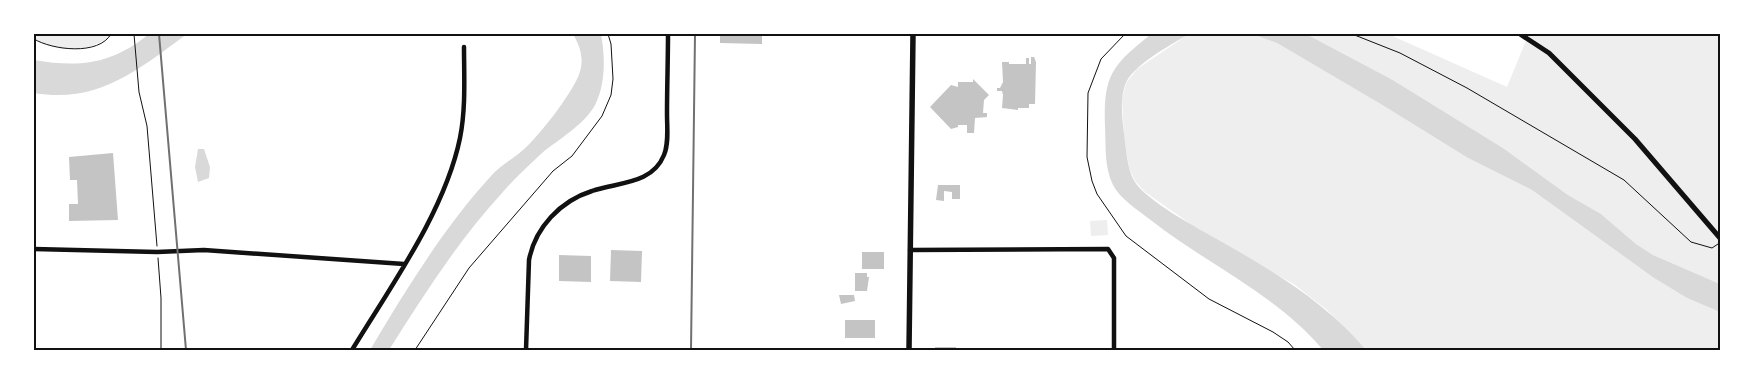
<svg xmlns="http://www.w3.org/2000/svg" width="1754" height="384" font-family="'Fira Sans',sans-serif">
<rect width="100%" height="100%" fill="#fff"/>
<path fill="#eee" d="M34,34H114C91,52 59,54 34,39Z
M1189,34H1252L1277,43L1384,106L1468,158L1532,190L1654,278L1687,298L1720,312V350H1366L1327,310L1295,285L1192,225L1145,192L1135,181L1129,168L1124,136L1122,99L1126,83L1137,69Z
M1306,34H1388L1507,87L1527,38L1519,34H1720V284L1653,255L1636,244L1601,214L1568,195L1503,148L1391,79Z
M1107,220L1108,235L1091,236L1090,221Z"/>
<path fill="#d9d9d9" d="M149,34H187C138,70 98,104 34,93V60C80,68 112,64 149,34Z
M573,34H601C605,56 606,84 595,105C584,125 559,139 542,153C528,166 514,179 502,193C458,241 423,296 389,350H370C405,291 445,226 491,176C501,165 513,159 523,150C540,135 569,97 578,77C585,61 581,48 573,34Z
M1151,34H1189C1171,45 1132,65 1125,85C1119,102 1123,124 1125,142C1127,156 1128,174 1137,185C1155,206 1198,228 1222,242C1275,272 1326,303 1366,350H1323C1276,294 1208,265 1152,221C1138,210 1121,200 1113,185C1104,167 1106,145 1105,126C1103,74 1113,65 1151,34Z
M1252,34H1306L1391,79L1503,148L1568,195L1601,214L1636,244L1653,255L1720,284V312L1687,298L1654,278L1532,190L1468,158L1384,106L1277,43Z
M198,149H204L210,167L209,178L198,182L195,167Z"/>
<path fill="#c4c4c4" d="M720,34H762V44L720,43Z
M1031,57H1034L1036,62L1035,104H1029V108H1018V110L1002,108L1003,95L1002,91H997V88H1000L1003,82L1002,62H1009V64H1026V58H1029V64H1031Z
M973,79L989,95L984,100L983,113H987V117L975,118L974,133H967V125H958V127L951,129L930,107L951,85L958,87V82H973Z
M113,153L118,220L69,221V204H78L77,180H70L69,157Z
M938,185H960V199H952V192L944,191V201L936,200Z
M611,250L642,251L641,282L610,281Z
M862,252H884V269H862Z
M559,255L591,256V282L559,281Z
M855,273H867V277H869L867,291H855Z
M839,295H854L855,301L841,304Z
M845,320H875V338H845Z
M935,347H956V350H935Z"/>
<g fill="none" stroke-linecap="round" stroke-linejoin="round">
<path stroke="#111" stroke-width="1" d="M134,34L139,92L147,126L157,246
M1125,34L1101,59L1088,93L1087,157L1092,181L1097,194L1126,236L1209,299L1273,332L1288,342L1295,350
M1352,34L1400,53L1467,88L1624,180L1691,242L1712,248L1718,244
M34,39C52,50 99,56 111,34
M158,258L161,298V350
M415,350L469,268L553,171L572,156L602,116L611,95L613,79L611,44L608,34"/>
<path stroke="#111" stroke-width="4.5" d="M34,249L157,252L204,250L404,264
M910,250L1108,249L1114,258V350
M352,350C391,286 445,211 460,138C466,108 464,76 464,47
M526,350L529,260C535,228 560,201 592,191C617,182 652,185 664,155C669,143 667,127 667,114C667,87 668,60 668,34"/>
<path stroke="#111" stroke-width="5" d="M1520,34L1549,53L1635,139L1720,238"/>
<path stroke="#111" stroke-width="5.5" d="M909,350L913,34"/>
<path stroke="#707070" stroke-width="2" d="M159,34L186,350
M691,350L695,34"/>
</g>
<rect width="1754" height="384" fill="none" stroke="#ffffff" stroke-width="70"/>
<rect x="35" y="35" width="1684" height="314" fill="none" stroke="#111" stroke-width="2"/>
</svg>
